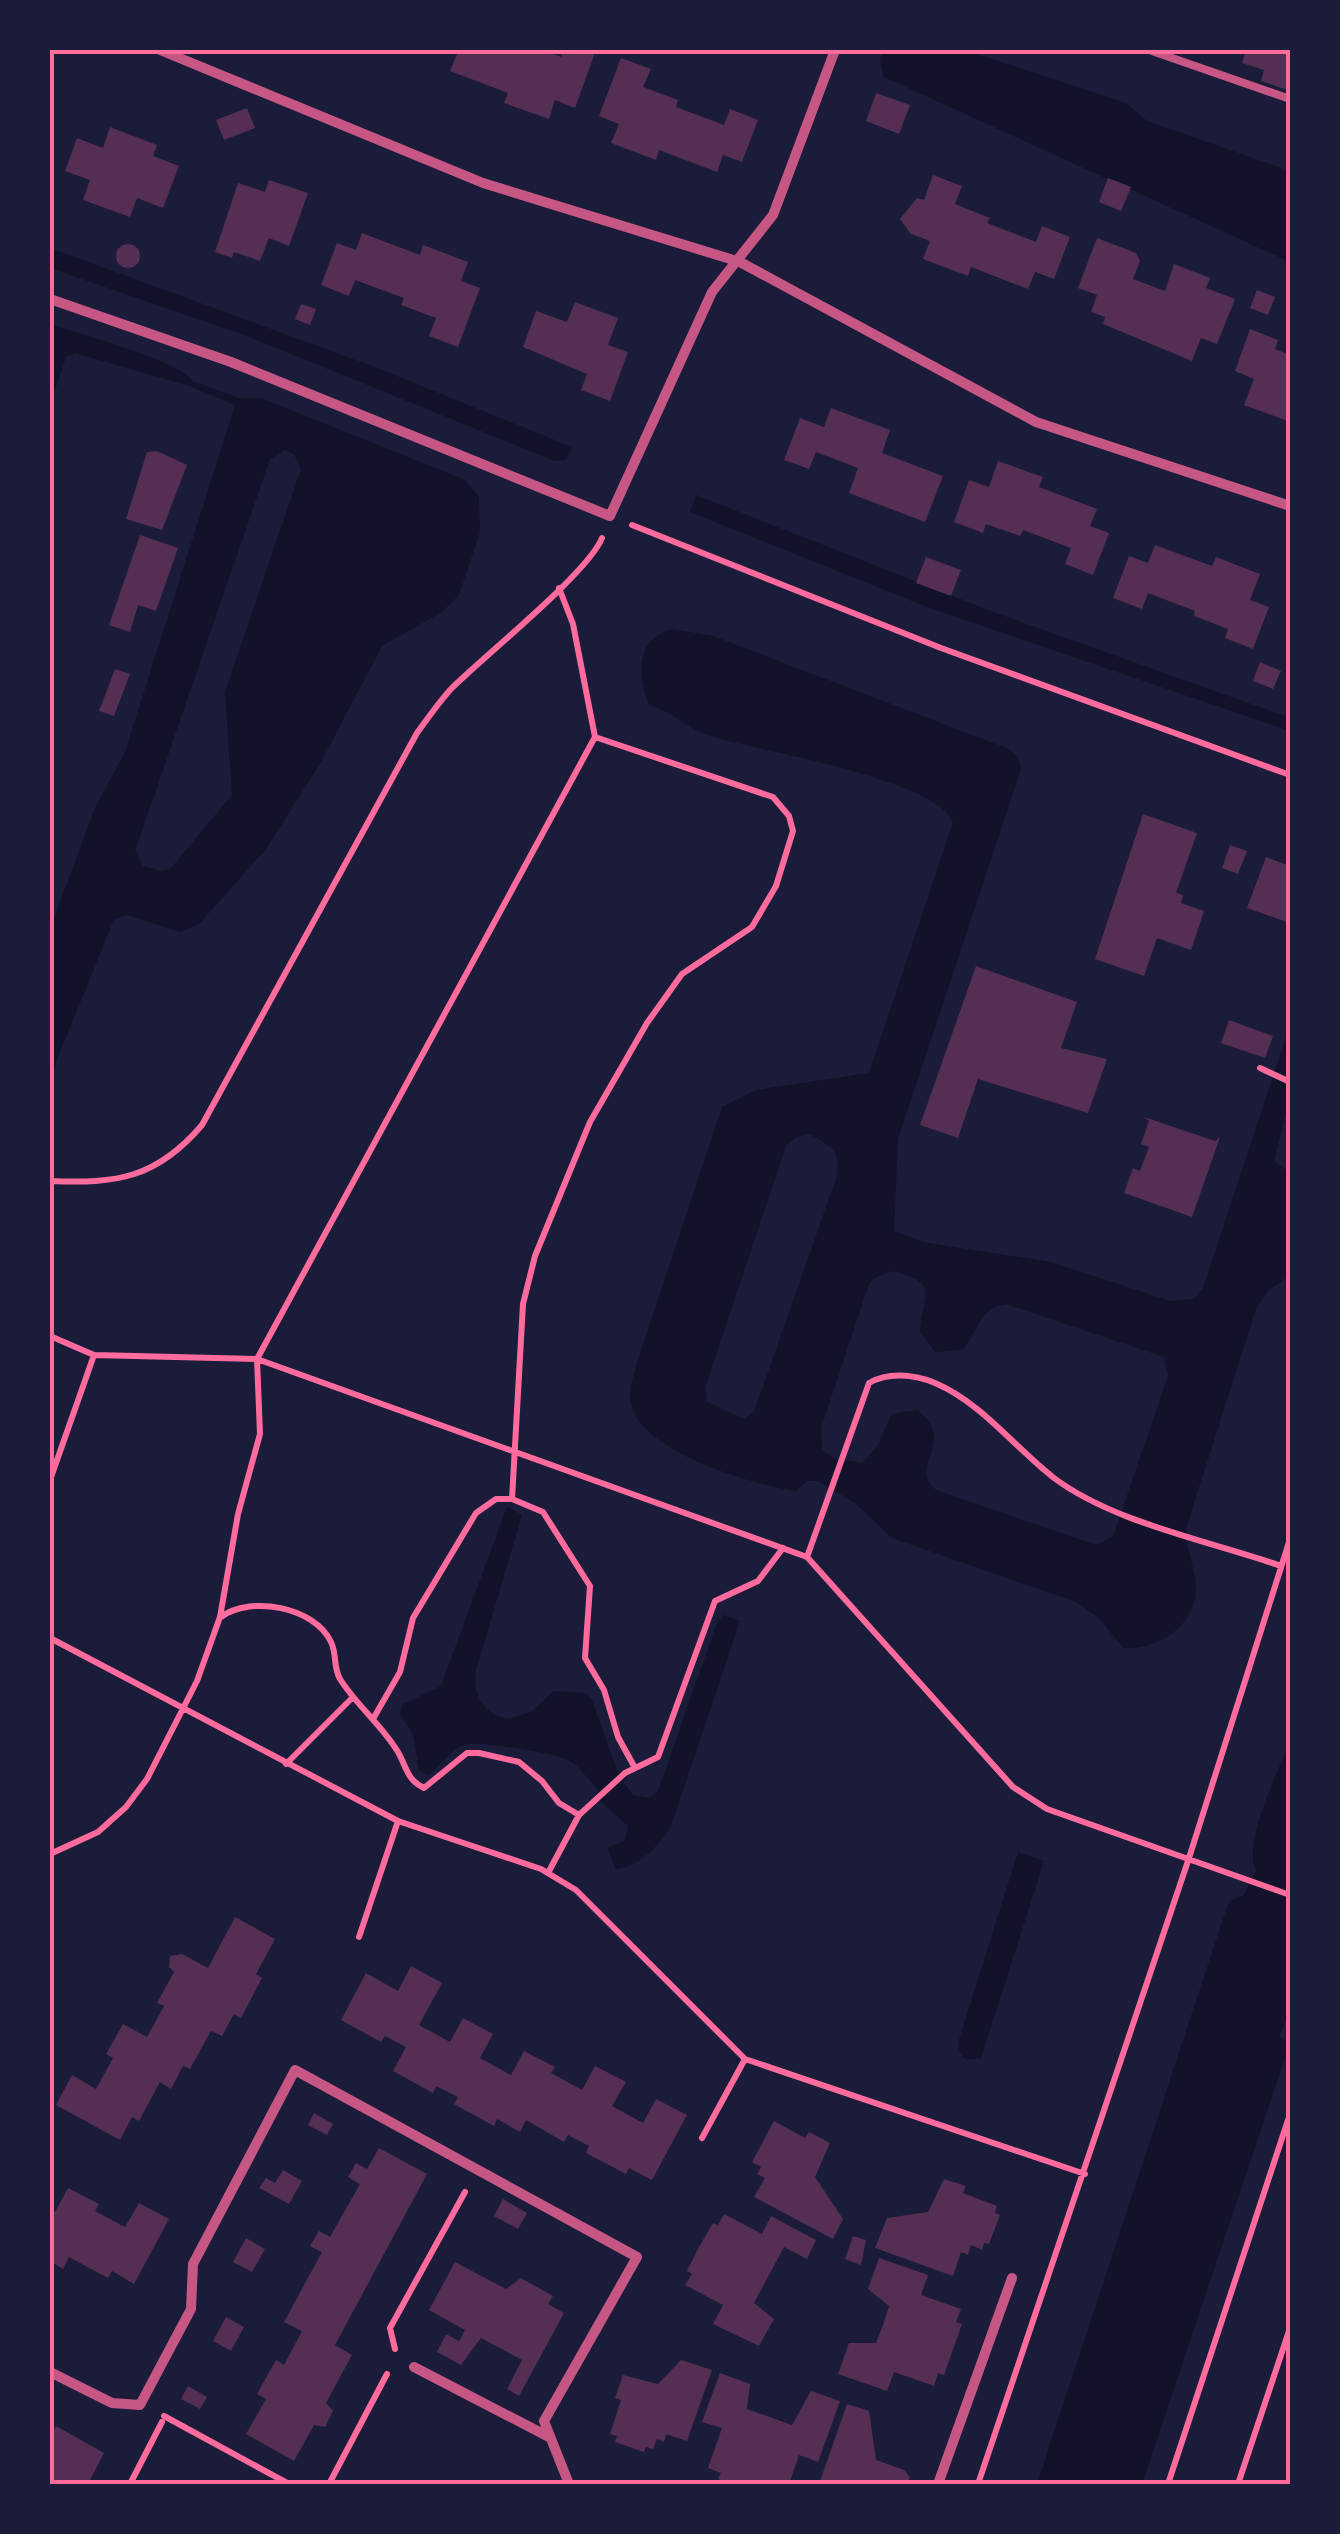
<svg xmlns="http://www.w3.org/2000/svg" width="1340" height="2534" font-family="'Work Sans',sans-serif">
<rect width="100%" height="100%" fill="#1b1b3a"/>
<path fill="#12122b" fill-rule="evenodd" d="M883,50H965L1126,103L1147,121L1290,171V262L884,77L880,60Z
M50,248L372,366L572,447L566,460L555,461L244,335L50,268Z
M50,324C76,333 182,361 192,381L239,398H261L465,480L479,497L480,532L459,595L442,612L382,646L321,762L266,849L199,924L180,932L127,915L114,919L50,1077V929L95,808L125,752L235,405L190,386L75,353L66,357L50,405ZM285,450L294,454L301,469L225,692L232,795L171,868L162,871L143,866L135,851L270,459Z
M696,495L996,613L1290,718V731L927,607L690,512Z
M672,629L713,636L1009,749L1018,757L1021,769L898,1139L894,1231L922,1242L1051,1262L1170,1301L1194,1299L1203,1288L1290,1025V1096L1274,1161L1290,1173V1275L1268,1291L1256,1309L1187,1525C1184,1546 1193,1560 1195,1580C1202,1622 1160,1650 1123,1648L1099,1618L1076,1602L892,1538L855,1503L818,1481H807L796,1491C752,1484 642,1453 631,1404C628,1391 633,1378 636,1366L722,1107L756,1090L869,1073L953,822C937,779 755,750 710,736C687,729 672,711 649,705C637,675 636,638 672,629ZM809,1134C831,1146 841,1150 837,1176L754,1412L744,1419L707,1402L705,1388L786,1146L796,1137ZM893,1271C942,1284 922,1294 920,1332L935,1352L962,1350C979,1333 977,1309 1006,1304L1164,1357L1168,1376L1113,1537L1096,1545L936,1490C906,1467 959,1441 917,1410L892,1414L877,1447L862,1463L833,1458L822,1450L821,1428L868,1286L874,1278Z
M507,1507L522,1515L476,1670C471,1693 484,1715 508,1719L531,1712L554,1691L586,1693L592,1700L618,1773L622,1770L628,1776L623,1782L633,1795L649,1798L658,1791L717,1623L723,1615L740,1621L670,1829C655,1848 641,1866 616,1869L607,1848L625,1841L628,1826L596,1797L600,1793C590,1781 580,1766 566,1759C555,1753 474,1740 464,1745C448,1751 441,1767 428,1775L419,1770L413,1734L400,1714L403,1704L441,1686Z
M1290,1741V2009L1279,2037L1290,2043L1142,2484H1037L1229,1901L1244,1895L1256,1870C1242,1842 1279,1771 1290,1741Z
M1018,1852L1044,1861L981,2058L966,2060L958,2050L959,2040Z"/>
<path fill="#542f53" d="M446,50H544L561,57L563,50H596L575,108L555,100L549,119L504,103L508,93L450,71L457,54Z
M1246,50H1290V91L1261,81L1264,70L1242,63Z
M621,58L651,69L643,87L678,100L676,107L724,125L730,109L758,120L742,162L723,155L717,172L659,150L656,160L611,143L619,124L599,116Z
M876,93L910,105L899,134L866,121Z
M247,108L255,128L224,140L216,120Z
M110,127L157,145L153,156L179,166L163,208L137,198L130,217L83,200L90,180L65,171L77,138L103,148Z
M933,175L962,186L955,204L990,218L987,223L1036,242L1042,226L1070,237L1054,279L1035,272L1028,289L971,267L968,276L923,259L930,241L911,234L900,219L917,198L924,200Z
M1108,178L1131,187L1121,211L1099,202Z
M269,180L308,193L289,246L269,238L260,261L234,252L232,258L215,252L238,183L265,192Z
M362,233L420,255L423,245L468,262L461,281L480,288L458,347L429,336L436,318L401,305L404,298L355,280L349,296L321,285L337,243L356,250Z
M1097,238L1136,253L1140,261L1133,279L1165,291L1174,264L1210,278L1206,288L1235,299L1217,344L1201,338L1192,361L1103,324L1105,317L1091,312L1097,295L1078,288Z
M116 256a12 12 0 1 1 24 0a12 12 0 1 1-24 0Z
M1257,290L1275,297L1268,315L1250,308Z
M575,302L618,318L608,345L628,352L610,401L581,390L587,374L523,347L536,311L567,322Z
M301,304L316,309L310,325L295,319Z
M1250,329L1278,340L1275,349L1290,355L1288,421L1244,405L1254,379L1235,371Z
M831,408L890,430L882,453L943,476L925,522L849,493L858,468L816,452L809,469L784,460L800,418L824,427Z
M157,451L187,465L162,530L126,519L147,452Z
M998,461L1043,477L1039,487L1097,509L1090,526L1109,533L1093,575L1065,564L1071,548L1023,530L1020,536L986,524L983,533L954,522L969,480L989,487Z
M140,535L178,548L156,611L138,605L130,632L109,625Z
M1155,545L1212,566L1216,557L1260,574L1250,600L1269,607L1253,649L1225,638L1228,629L1194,616L1195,611L1148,593L1142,609L1113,598L1129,556L1148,563Z
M926,557L961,570L951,596L916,583Z
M1260,662L1281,671L1273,689L1253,681Z
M115,669L130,674L114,716L99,711Z
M1143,814L1197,833L1176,893L1183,895L1181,903L1204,911L1191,950L1157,938L1144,976L1095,959Z
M1230,845L1247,851L1238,874L1222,868Z
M1266,857L1290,866V923L1247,908Z
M976,966L1077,1002L1061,1048L1107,1059L1088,1113L978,1079L958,1138L920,1125Z
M1229,1020L1273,1036L1265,1058L1221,1043Z
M1144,1117L1215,1141L1220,1137L1192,1217L1124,1193L1133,1168L1140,1171L1149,1147L1141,1144L1149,1121Z
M235,1917L275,1939L256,1974L262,1978L241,2018L234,2014L222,2036L211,2031L190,2069L183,2066L171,2089L160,2082L139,2121L132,2117L120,2140L56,2105L72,2075L96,2089L113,2058L106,2054L123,2024L147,2037L164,2006L157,2003L174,1972L169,1967L170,1956L182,1954L208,1968Z
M411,1966L442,1983L419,2025L450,2042L463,2018L493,2034L480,2058L511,2075L524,2051L555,2067L551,2073L582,2090L595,2066L626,2082L612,2106L643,2123L656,2099L687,2115L652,2180L629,2168L626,2174L586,2153L589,2146L568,2135L564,2142L526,2120L520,2132L497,2119L494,2126L454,2104L458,2097L436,2086L433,2093L393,2071L406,2047L385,2036L381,2042L341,2020L366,1973L398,1991Z
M314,2113L333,2124L327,2135L308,2125Z
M774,2121L805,2138L809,2132L830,2143L815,2177L843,2219L833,2239L754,2197L765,2178L757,2174L761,2167L752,2162Z
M379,2148L427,2174L335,2345L352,2355L326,2403L333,2411L325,2427L314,2425L294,2461L246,2434L266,2399L257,2394L276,2360L284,2365L302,2331L284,2322L322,2252L310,2246L319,2231L330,2237L360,2184L348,2177L356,2163L367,2169Z
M283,2170L302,2181L289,2204L259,2188L266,2178L275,2183Z
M944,2179L966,2186L963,2193L997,2206L995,2213L1000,2215L989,2244L984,2243L982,2250L971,2245L968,2255L961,2252L953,2276L875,2248L887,2218L928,2212Z
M68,2188L99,2204L95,2211L125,2227L139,2203L169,2219L134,2284L112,2271L108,2278L69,2257L63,2269L50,2261V2209L55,2212Z
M503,2199L527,2213L518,2229L494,2216Z
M724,2214L762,2234L771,2216L816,2240L807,2259L784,2247L754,2303L774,2319L759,2346L713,2324L723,2305L685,2285L692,2274L687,2271L699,2247L713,2223L718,2225Z
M853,2236L866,2240L861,2265L845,2259Z
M246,2238L265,2249L252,2272L233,2262Z
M879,2258L928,2275L921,2295L961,2309L956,2322L962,2324L944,2375L938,2373L934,2386L894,2372L887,2391L838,2374L849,2343H876L883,2325L889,2306L868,2289Z
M455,2262L506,2289L521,2278L553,2296L548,2304L564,2313L519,2396L507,2389L522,2360L481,2338L461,2365L437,2352L446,2334L459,2341L465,2330L429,2310Z
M226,2317L244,2327L231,2351L213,2341Z
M681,2360L712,2370L687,2441L666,2434L664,2442L657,2439L653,2449L646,2447L644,2452L615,2442L617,2436L610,2434L621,2400L615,2398L623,2375L658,2384Z
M720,2373L750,2384L747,2409L792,2425L811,2391L840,2401L818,2462L799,2455L789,2484H734L718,2479L721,2473L708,2468L722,2428L702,2422Z
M188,2386L207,2397L200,2409L181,2399Z
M847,2404L869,2411L876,2460L904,2470L910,2477L907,2484H819Z
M56,2426L104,2453L88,2484H50V2437Z"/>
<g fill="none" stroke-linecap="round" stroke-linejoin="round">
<path stroke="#ff6b9d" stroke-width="6" d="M632,525L941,648L1290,775
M559,588L573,624L595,737L773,797L789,816L793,831L776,886L752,927L682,974L647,1023L590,1122L535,1256L523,1304L512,1499L543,1512L590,1586L585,1658L604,1690L618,1737L635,1768
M1260,1068L1290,1082
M50,1181C117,1184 157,1178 202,1125L417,733C428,718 439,702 451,689C483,657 588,573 602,538
M50,1336L94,1355L257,1359L807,1557L1013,1787L1047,1809L1290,1895
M50,1480L94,1355
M807,1557L869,1383C888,1372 914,1374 935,1383C982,1403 1014,1447 1054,1478C1114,1523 1210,1541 1281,1566
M221,1617C250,1595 315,1607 331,1642C337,1654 333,1667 340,1679C357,1706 382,1725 398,1752C407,1768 407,1780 424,1788L467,1753H479L519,1762L542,1781L559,1803L579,1815L625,1773L658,1757L715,1601L758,1581L783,1548
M50,1638L398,1821L541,1869L576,1890L745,2059L1085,2174
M373,1719L400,1672L413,1618L476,1513L496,1499H512
M286,1764L353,1697
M50,1854L98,1832L126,1807L147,1779L197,1681L220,1617L238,1514L260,1434L257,1359L595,737
M548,1873L579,1815
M359,1937L398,1821
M702,2138L745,2059
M395,2349L390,2328L465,2192
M164,2416L289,2484
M130,2484L162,2422
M329,2484L387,2374
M978,2484L1189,1858L1290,1539
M1168,2484L1290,2114
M1238,2484L1290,2328"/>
<path stroke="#c65784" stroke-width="8" d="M1149,50L1290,99"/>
<path stroke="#c65784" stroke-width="10" d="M160,50L483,183L740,262L1036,422L1290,506
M50,299L231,362L610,516L712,292L773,215L835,50
M414,2367L549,2437
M50,2372L112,2403L140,2405L191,2309L193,2264L295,2070L637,2257L544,2421L569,2484
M938,2484L1012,2278"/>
</g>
<rect width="1340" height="2534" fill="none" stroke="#1b1b3a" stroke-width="105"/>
<rect x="52" y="52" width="1236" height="2430" fill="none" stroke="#ff6b9d" stroke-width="4"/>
</svg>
